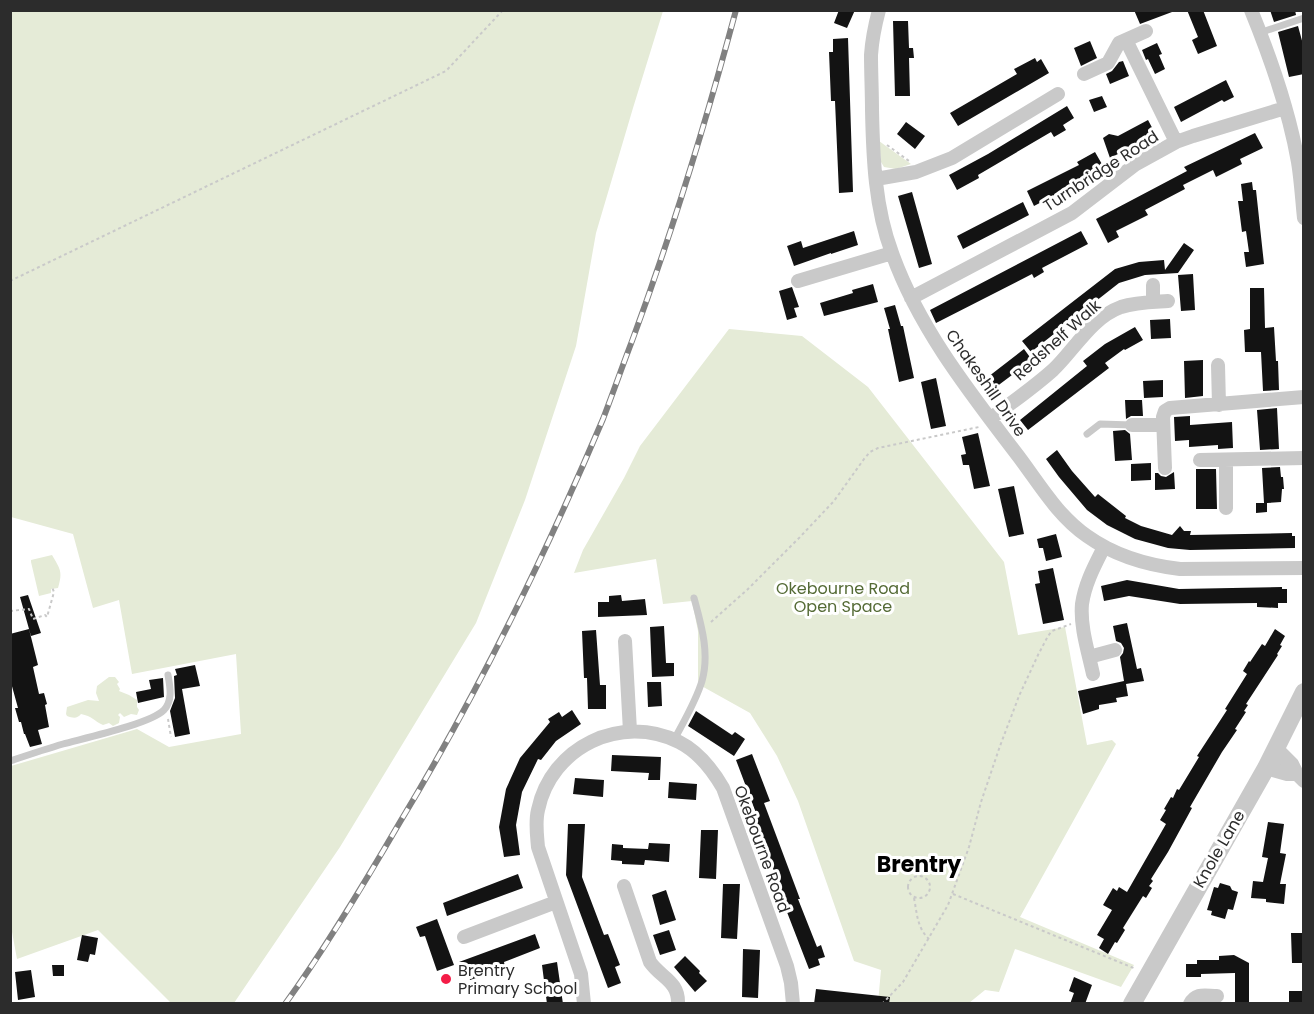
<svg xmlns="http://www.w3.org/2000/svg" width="1314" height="1014" font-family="Poppins,sans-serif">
<rect width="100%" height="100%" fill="#fff"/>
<path fill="#e5ebd7" d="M11,11H663L633,108L596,233L576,346L525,500L476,623L340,847L234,1003H171L98,930L17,959L10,921L11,766L137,729L169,747L241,734L236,654L132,674L119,600L93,608L73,534L11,517Z
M879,141L911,164L896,169L884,167L881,162Z
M729,329L802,336L868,387L1004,562L1018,635L1065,627L1087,745L1112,740L1116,744L1020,917L1134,965L1121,987L1015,949L999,992L985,990L969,1003H878L881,970L854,961L798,801L777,756L750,713L698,684V631L692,601L663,604L656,559L574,573L583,550L624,478L640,446Z
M52,555C60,569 63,571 58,588L51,589V593L39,596L31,562V560Z
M109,677H115L119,682L117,684L120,689L119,691L129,695L137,700V707L139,710L137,715L131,714L124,717L120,713L118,715L120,717L119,723L113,726L109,723L103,725C94,721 92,716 81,714C77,719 73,718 67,716L66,714L67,707L88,700L99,701L96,693L97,686Z"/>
<path fill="#131313" d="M839,10H855L847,28L834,23Z
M1134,10H1172V12L1140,24Z
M1187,10H1203L1217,46L1198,54L1192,40L1198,37Z
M1270,10H1295L1296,15L1274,22Z
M893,21H908L909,48H913L914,58H909L910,96H895Z
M1298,26L1304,48V74L1289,77L1278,32Z
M848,38L853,192L839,193L835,101H831L829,52H833V39Z
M1090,41L1097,58L1081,66L1074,48Z
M1157,43L1162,54L1159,55L1165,69L1155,74L1148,59L1146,60L1142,50Z
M1035,58L1037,62L1041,59L1049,73L958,126L950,113L1017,74L1014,69Z
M1123,61L1129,76L1110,84L1106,74L1112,71L1119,62Z
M1226,80L1234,97L1224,102L1222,100L1181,122L1174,107Z
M1102,96L1107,107L1094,112L1089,100Z
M1067,106L1074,118L1063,125L1066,130L1054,137L1051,132L978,175L979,178L957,190L949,175L988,154Z
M1148,120L1156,135L1110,158L1103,138L1109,134L1118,136Z
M906,122L925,136L915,149L897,134Z
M1255,133L1263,148L1240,159L1242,164L1216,177L1213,170L1183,185L1185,189L1145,210L1148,215L1116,231L1119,237L1108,243L1096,219L1187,171L1184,167Z
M1095,152L1103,166L1077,180L1078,183L1034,206L1027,191L1079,165L1077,162Z
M1252,182L1253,190H1256L1264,264L1246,267L1244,252H1249L1246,231L1242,232L1238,201H1243L1241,184Z
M912,192L932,264L919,268L898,196Z
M1023,202L1029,215L963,249L957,236Z
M854,231L858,245L831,254V253L794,266L787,246L801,241L803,248Z
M1081,231L1088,244L1042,268L1044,272L1034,278L1032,274L936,323L930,310Z
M1184,243L1194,250L1178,273L1145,275L1119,283L1031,352L1022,341L1115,269L1139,262L1164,260L1165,270Z
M1193,274L1195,310L1181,311L1178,275Z
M873,284L878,302L824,316L820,303L853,293L852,290Z
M792,287L799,307L794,308L797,317L787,320L779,291Z
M1250,288H1264L1265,328L1274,327L1276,361H1278L1279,390L1263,391L1261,352H1245L1244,330L1250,329Z
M895,305L901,326H903L914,378L899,382L888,329H890L884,308Z
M1170,319L1171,338L1151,339L1150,320Z
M1135,327L1143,340L1125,350L1124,349L1105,363L1109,368L1028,430L1020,420L1087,366L1083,361L1105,344Z
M1024,349L1032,360L992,390L984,380Z
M1203,360V396L1185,398L1184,361Z
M936,378L946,426L931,429L921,382Z
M1163,380V397L1144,398L1143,381Z
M1125,400H1142L1143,416H1131L1126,419Z
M1277,408L1279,449L1260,450L1257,410Z
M1190,416V425L1232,422L1233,448L1218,449V445L1189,447V440L1175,441L1174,417Z
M1125,430L1130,434L1132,460L1115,461L1113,431Z
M978,433L990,486L974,489L969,465H963L961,455L966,454L962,437Z
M1057,450L1072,471L1095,497L1098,494L1126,516L1125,518L1141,526L1172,535L1180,526L1184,531H1191L1190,535L1292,533V536H1295V548L1190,550L1168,548L1135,539L1107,525L1087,510L1059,477L1046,459Z
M1151,463V480L1131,481V464Z
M1280,467L1281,477H1283L1284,489H1282L1281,502L1267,503V512L1256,513V503H1264L1262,468Z
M1196,469H1216L1217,509H1196Z
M1174,472L1175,489L1155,490V473H1158L1161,476L1166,477Z
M1014,486L1024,534L1009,537L998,489Z
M1056,534L1062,557L1046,561L1043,548H1039L1037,539Z
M1053,568L1064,620L1043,624L1035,584L1040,583L1038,571Z
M1127,580L1179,589L1282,587V589H1287V603H1278V608L1257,607V603L1180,604L1129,596L1104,601L1101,586Z
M28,595L41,633L31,636L20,597Z
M621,595L622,601L645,599L647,615L598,617V602H609V596Z
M1127,623L1137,669L1141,668L1144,681L1126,684L1128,696L1116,698L1117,702L1099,705V709L1083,714L1078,691L1124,681L1120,657L1123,653L1124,648L1121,643L1116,641L1113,626Z
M664,626L666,663H674V676L652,677L650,627Z
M29,629L38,665L33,667L39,694L44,693L47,704L45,705L49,727L38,730L42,744L30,747L25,734H24L21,722H19L15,708H18L10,679V634Z
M1275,629L1285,636L1280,645L1282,646L1277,654L1278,655L1246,704L1248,705L1244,711L1246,712L1235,729L1237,730L1222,752L1190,807L1192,808L1168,852L1151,879L1153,881L1149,886L1152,888L1146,898L1143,896L1123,928L1125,930L1117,943L1115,942L1108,954L1099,948L1104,939L1097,935L1112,910L1103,905L1113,888L1117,891L1119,887L1127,892L1166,824L1160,820L1166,810L1164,809L1171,797L1173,798L1177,789L1179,790L1199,757L1197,756L1227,710L1225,709L1247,674L1243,671L1249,661L1250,662L1262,644L1265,646Z
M596,630L600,685H606V709H588L587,678H584L582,631Z
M195,665L200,686L182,689L190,734L175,737L170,711L175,698L174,676L177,675L175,669Z
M163,678L164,697L138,703L136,692L151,689L149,680Z
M647,682H661L662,706L648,707Z
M572,710L581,724L556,741L541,760L538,759L522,792L516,825L520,855L504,857L499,827L506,789L520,758L550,722L548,719L559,712L562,717Z
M696,711L732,735L735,732L745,739L734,756L688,726Z
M752,754L770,801L764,803L800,899H798L817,947L821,945L825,957L818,959L820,965L809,969L780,894L782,893L753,814L756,813L736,760Z
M612,755L661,757L660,780H648L649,773L611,771Z
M575,778L604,780L603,797L573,794Z
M669,782L697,784L696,800L668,798Z
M1268,822L1284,824L1280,853L1286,854L1280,884H1286L1284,904L1266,902V899L1251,898L1253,881L1263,882L1268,858L1262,857Z
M568,824H585L582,877L604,935L608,934L620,965L615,967L621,983L608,988L566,875Z
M701,830H718L716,879L699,878Z
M649,843L670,844L669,862L645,860L644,865L622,864V861L611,860L612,844L623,845V848L648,849Z
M518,874L523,888L447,916L443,903Z
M1220,883L1230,886L1232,890L1238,892L1233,910L1228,909L1225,919L1211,915L1212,911L1207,910L1214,887L1218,888Z
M723,884H740L737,939L721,938Z
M666,890L676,920L660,925L652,895Z
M437,919L454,965L437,971L425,936L420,937L416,927Z
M669,930L676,950L660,955L653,935Z
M1291,933H1304V963H1292Z
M535,934L540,948L504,962L505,967L494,972L470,980L469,975L463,977L459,962Z
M82,935L98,938L95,955L90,954L88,962L77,960Z
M743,949L760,950L758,998L742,997Z
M1234,955L1249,963V1002H1247V1004H1235V973L1201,974V977H1186V964H1197V960H1219V956Z
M685,956L700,971L699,973L707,981L695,992L674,967Z
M557,962L563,1004H547L542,965Z
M52,965H64V976H53Z
M31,970L35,997L18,1000L15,972Z
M1074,977L1092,985L1085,1004H1070L1074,993L1069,991Z
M816,989L890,997L889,1004H814Z
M1289,991H1304V1004H1289Z"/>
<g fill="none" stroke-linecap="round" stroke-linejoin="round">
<path stroke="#c9c9c9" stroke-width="2" stroke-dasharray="3 3" stroke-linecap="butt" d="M887,145L909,161
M10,281L446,71L503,10
M10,611L29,609L33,619L45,615L47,617L54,592L52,587
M711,622L747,590L800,537L834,501L864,459L870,452L878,448L979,427
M168,719L171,737
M908 887a11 11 0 1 1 22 0a11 11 0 1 1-22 0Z
M953,894L1136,969
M914,898C917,913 917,928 929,939
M882,1004L903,982L948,905L969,847L981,802L1000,746L1019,696L1038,655L1048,636L1052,631L1071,624"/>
<path stroke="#c9c9c9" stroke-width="7" d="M1259,33L1304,18
M1087,434L1100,424L1132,425
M674,740C684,721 696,701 702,681C710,653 701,624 694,598
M10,761C28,755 46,749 63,744C85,738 150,724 164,710C173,700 170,687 168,675"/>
<path stroke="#c9c9c9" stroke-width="10" d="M1281,763L1290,768L1287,769L1281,766Z"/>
<path stroke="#c9c9c9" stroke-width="14" d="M879,10C875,25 872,40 871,55C871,73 872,92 872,110C873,158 875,208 892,253C919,329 971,394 1019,457C1040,485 1058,516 1087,536C1115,556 1146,565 1180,569L1304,568
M1251,10C1271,59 1289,110 1298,162C1301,180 1302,199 1304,218
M1126,40L1176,142
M1084,74L1108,63L1119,43L1146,31
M876,179L916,172L952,158L1058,94
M798,281L892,253
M1153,285V302
M911,298L1072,213L1136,164L1176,142L1193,136L1285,108
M1218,365L1219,405
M990,419C1011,403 1033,388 1053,370C1075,349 1091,318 1121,307C1136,302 1152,302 1168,301
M1132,425H1162
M1200,460L1304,458
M1226,460V508
M1165,468L1163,417L1165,411L1170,408L1304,397
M625,641L630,731
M1089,657L1115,650
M1093,674C1088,651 1080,627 1082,604C1085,583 1095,565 1104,547
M1276,748L1292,764L1297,774L1304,781
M1266,768L1287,774H1297
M624,886L650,962C661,978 679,981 678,1004
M464,937L556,902
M584,1004L581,974L538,847C537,835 535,822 538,810C551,747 621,713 679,742C699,752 712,769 723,788L787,966L791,983L793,1004
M1190,1004C1196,992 1206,996 1217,996"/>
<path stroke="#c9c9c9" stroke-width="18" d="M1132,1004L1266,768L1304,692"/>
<defs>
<path id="rail" d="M285,1004C327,946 364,884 400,822C478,693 544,558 603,419C613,393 622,367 632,341C672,233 706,122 736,10"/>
</defs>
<use href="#rail" stroke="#818181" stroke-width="6"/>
<use href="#rail" stroke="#fff" stroke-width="4" stroke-dasharray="11" stroke-linecap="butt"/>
</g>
<circle fill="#f41c47" stroke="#fff" stroke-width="2" cx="446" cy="979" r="6"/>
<g text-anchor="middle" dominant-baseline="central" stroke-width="6" stroke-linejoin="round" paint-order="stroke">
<g font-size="16" fill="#2c2c2c" stroke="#fff">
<text transform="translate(1101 171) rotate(-33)">Turnbridge Road</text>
<text transform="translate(1057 340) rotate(-42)">Redshelf Walk</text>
<text transform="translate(986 383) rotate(55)">Chakeshill Drive</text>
<text transform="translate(762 849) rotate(70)">Okebourne Road</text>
<text transform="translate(1219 849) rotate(-60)">Knole Lane</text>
</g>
<g font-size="16" fill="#556b36" stroke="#fff">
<text x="843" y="588">Okebourne Road<tspan x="843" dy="18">Open Space</tspan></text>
</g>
<g font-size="16" fill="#2c2c2c" stroke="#fff" text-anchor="start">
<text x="458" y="970">Brentry<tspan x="458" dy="18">Primary School</tspan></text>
</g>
<g font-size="22" font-weight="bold" fill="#000" stroke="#fff">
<text x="919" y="864">Brentry</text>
</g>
</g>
<rect width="1314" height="1014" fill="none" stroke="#2c2c2c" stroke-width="24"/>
</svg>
